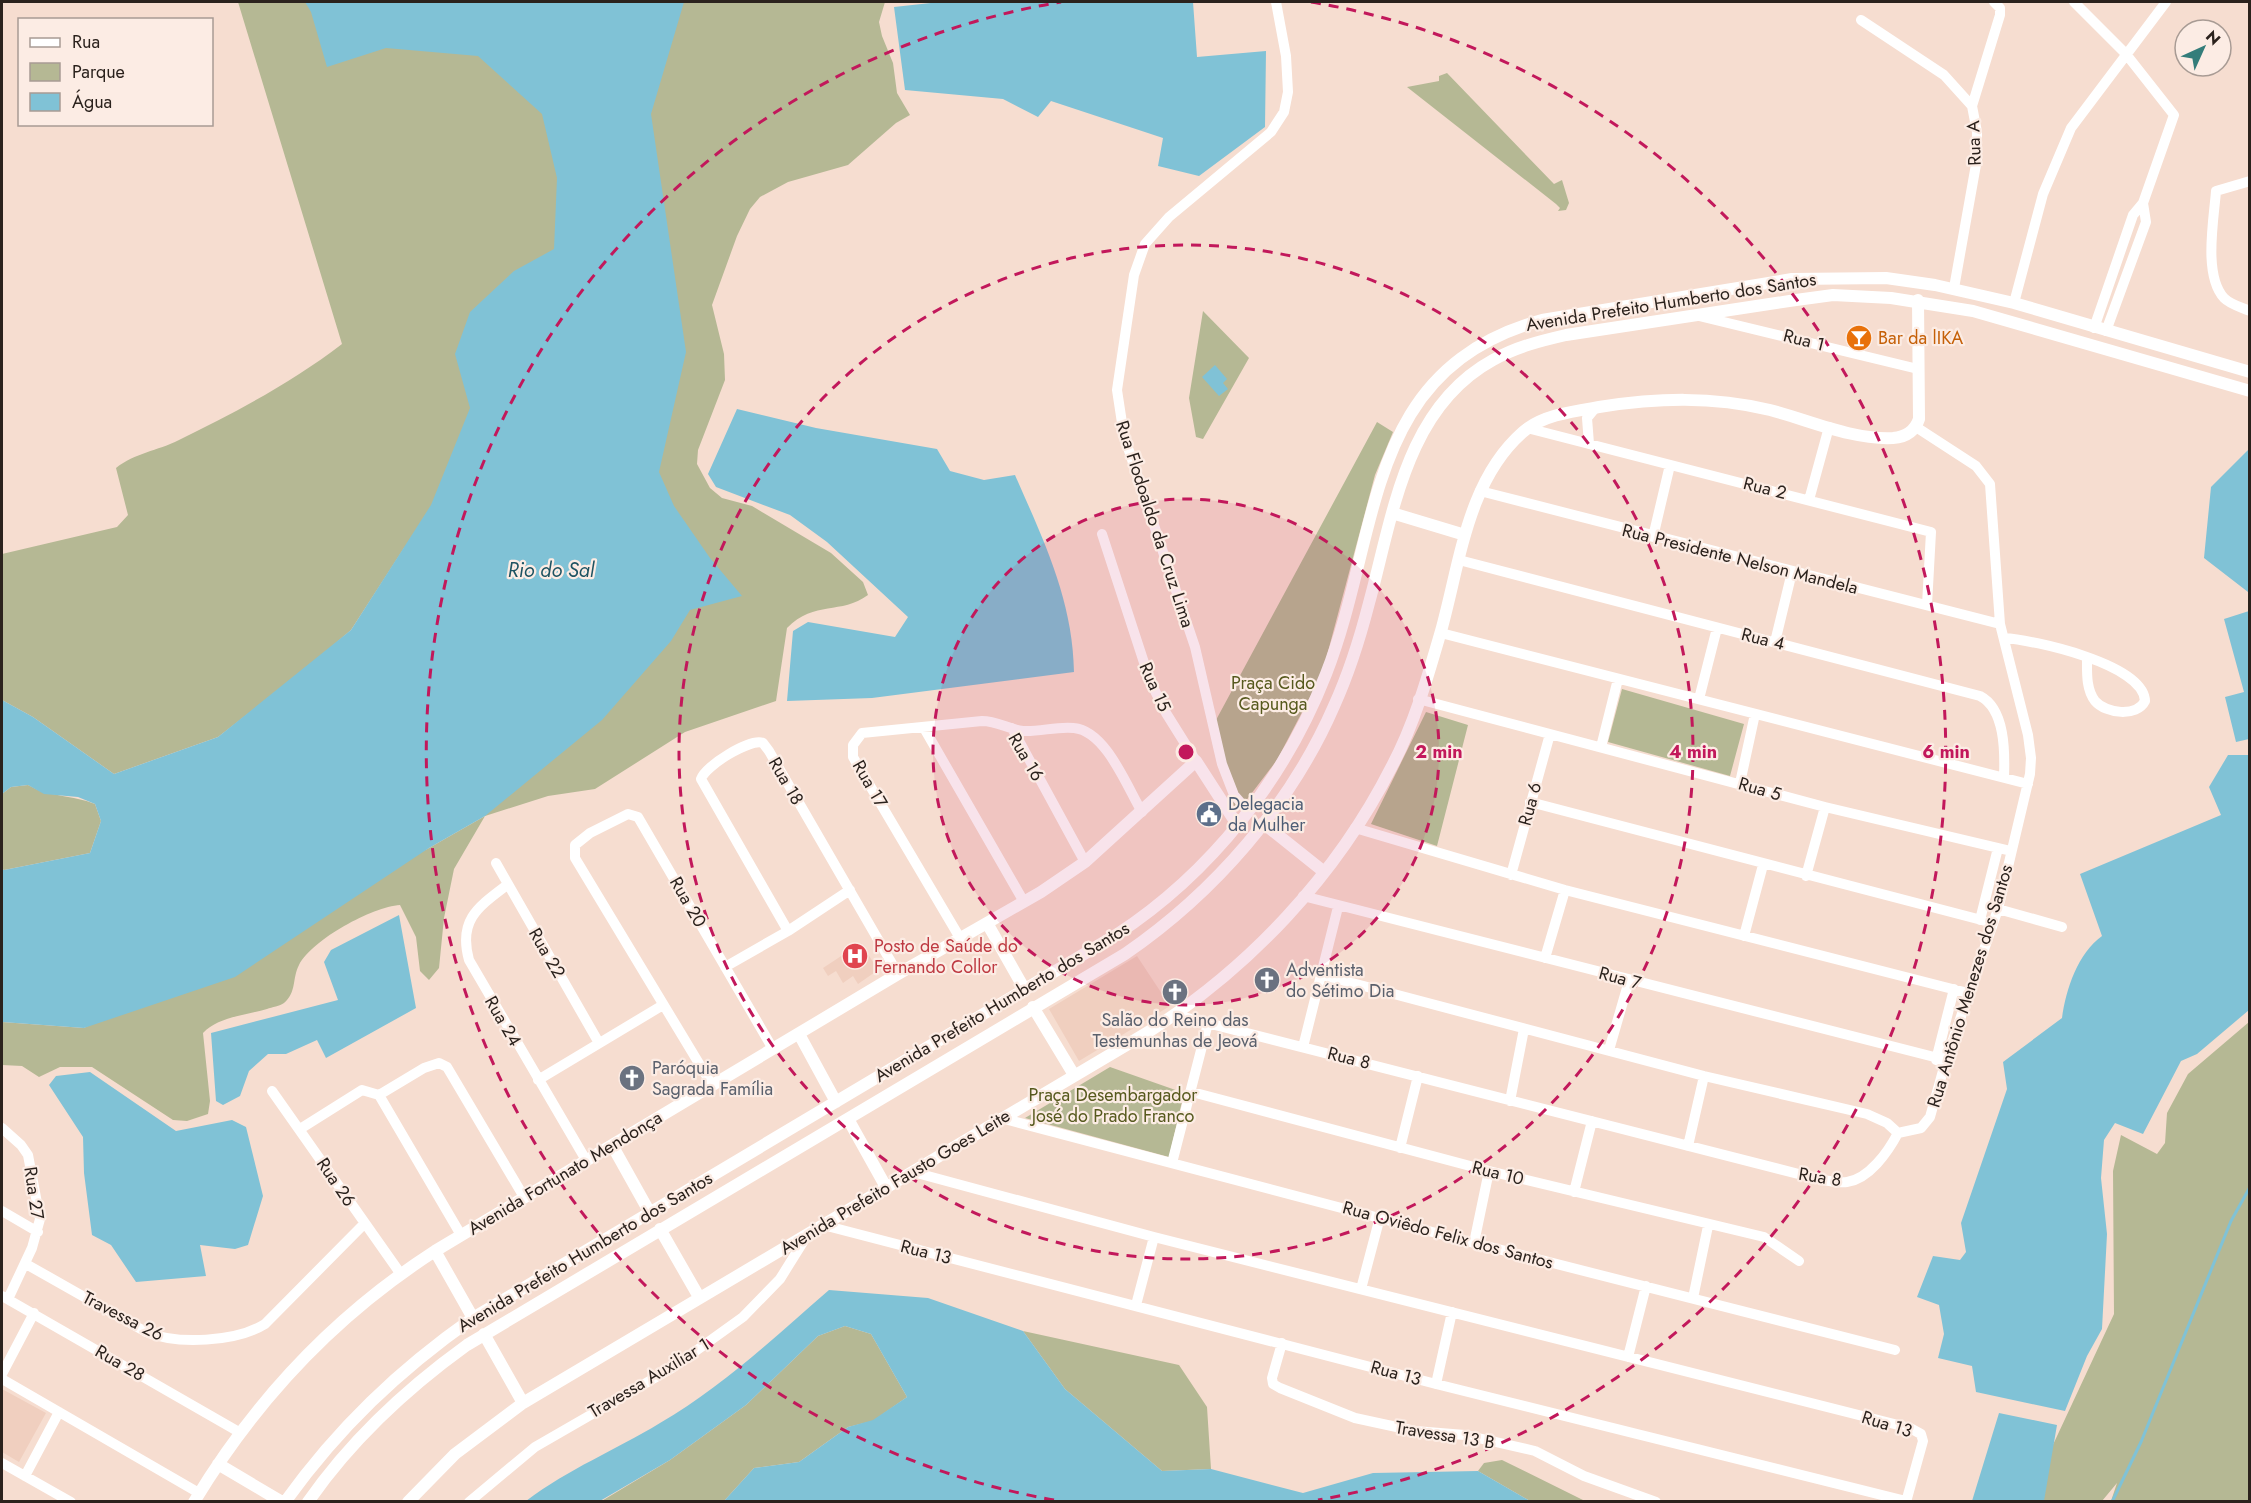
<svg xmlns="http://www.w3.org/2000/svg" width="2251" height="1503" font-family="Jost,sans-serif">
<rect width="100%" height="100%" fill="#f6ddd0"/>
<path fill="#f0cfbf" d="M861,943L878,970L858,984L853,976L843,983L836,971L828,976L823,968Z
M1137,956L1170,1006L1079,1061L1049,1009Z
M2,1389L46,1413L19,1462L2,1452Z"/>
<path fill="#b5b894" d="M238,2H885L879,22L882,36L893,63L897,93L910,115L896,123L848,165L788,182L760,197L750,209L737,236L712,305L724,354L725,380L698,450L697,464L710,488L722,498L752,506L831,553L863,582L868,595C841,615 815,600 787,628L776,701L685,732L595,789L548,796L485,816L454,869L444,918L439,968L429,980L420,971L416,937L400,905C372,907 313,939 299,965C292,978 297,992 284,1003C280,1006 272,1007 267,1009C246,1015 218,1017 203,1033L210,1101L208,1114L187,1121L173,1120L92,1067H60L39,1077L22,1066L2,1065V1022L84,1028L429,848L485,816L404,548L351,630L304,670L218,737L114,774L33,717L2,700V554L117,527L128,515L116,468C135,453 157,451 179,440C236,412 291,383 342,344Z
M1447,73L1554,184L1562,180L1569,203L1566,210L1558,211L1560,208L1556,204L1407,87L1439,81V76Z
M1203,311L1249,358L1203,439L1196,437L1189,398Z
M1377,422L1393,432L1375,475L1322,674L1277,760L1245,802L1235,810L1220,760L1216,720Z
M1622,689L1744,724L1730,776L1608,742Z
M1426,712L1468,725L1437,846L1371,824Z
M28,785C49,797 73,795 95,804L101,821L90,853L4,870L2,869V794L11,787Z
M2249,1022V1501H2111L2117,1483L2102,1501L2040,1502L2051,1449L2114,1314L2113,1171L2121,1135L2157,1154L2165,1143L2167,1113L2188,1074Z
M1110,1067L1184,1093L1169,1157L1025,1118Z
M845,1326L871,1334L907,1397L873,1421L848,1427L799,1462L754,1468L724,1501L600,1502L670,1460L746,1405L818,1336Z
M1023,1331L1179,1365L1207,1407L1211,1469L1162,1471L1065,1389Z
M1502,1460L1585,1501H1530L1478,1471L1484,1463Z"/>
<path fill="#80c2d6" d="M305,2H684L651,114L686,352L659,472L674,506L710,558L742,596L690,610L671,641L602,720L485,816L429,848L235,977L84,1028L2,1022V869L4,870L90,853L101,821L95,804L78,797L44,794L28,785L11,787L2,794V700L33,717L114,774L218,737L351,630L431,505L470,408L455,354L470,312L514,271L554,249L557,178L542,114L478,56L386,48L327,67L311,12Z
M940,2H1193L1197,57L1266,51L1265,127L1199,176L1158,166L1163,138L1051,101L1038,117L1003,99L905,90L894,7Z
M1215,365L1227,379L1223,383L1228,389L1219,396L1202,377Z
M737,409L816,428L937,449L950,471L984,480L1015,475C1043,539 1073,600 1074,672L872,698L787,701L793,631L808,622L895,637L908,617L827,542L790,515L716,487L708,474Z
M2249,449L2250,592H2248L2204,558L2211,487Z
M2249,611V739L2236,742L2225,697L2244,692L2224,619Z
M2228,755H2249V1010L2197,1054L2181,1061L2143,1134L2115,1123L2104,1140L2101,1178L2107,1234L2102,1329L2087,1356L2065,1411L1976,1392L1972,1366L1938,1358L1944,1334L1939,1305L1917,1297L1933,1256L1960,1260L1966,1252L1961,1223L2007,1089L2003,1062L2062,1018C2066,989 2078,953 2102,936L2080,874L2221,815L2209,787Z
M399,915L416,1008L326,1058L317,1040L286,1054H268L249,1071L240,1096L223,1105L216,1101L211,1033L338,1000L324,962L331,950Z
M90,1072L176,1131L232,1120L246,1127L263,1196L248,1245L235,1249L200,1245L206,1276L136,1282L111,1245L92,1235L84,1173L83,1137L49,1085L56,1076Z
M829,1290L928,1298L1023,1331L1065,1389L1162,1471L1211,1469L1303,1493L1373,1473L1478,1471L1530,1501H724L754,1468L799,1462L848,1427L873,1420L907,1397L871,1334L845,1326L818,1336L746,1405L670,1460L600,1501H526C570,1468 614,1451 660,1423C722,1387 775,1337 829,1290Z
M1999,1413L2057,1425L2044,1501H1972Z"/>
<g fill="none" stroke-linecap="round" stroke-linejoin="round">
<path stroke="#80c2d6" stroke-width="3" d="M2112,1502L2141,1442L2231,1221L2250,1187"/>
<path stroke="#fff" stroke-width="10" d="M2074,2L2126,54L2174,115L2143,203L2133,215L2094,328
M1861,20L1944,75L1972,106
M2250,181L2216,191C2214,219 2203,275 2224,298C2231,305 2241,307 2250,311
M1954,288L1977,159V132L1972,106L2000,15V8L1994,2
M2014,303L2043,194L2071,128L2166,2
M1699,316L1918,369
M2106,331L2146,222L2143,203
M1527,428L1931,532L1927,605
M1589,444L1587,418L1596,407
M1480,491L2000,624
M1809,500L1829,427
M1102,534L1150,681L1166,713L1196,761
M1653,537L1670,465
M1459,560L1980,696C2005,709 2005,751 2004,777
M1441,633L2028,784
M2004,638C2034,640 2144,664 2145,701C2137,717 2106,714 2095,701C2086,689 2087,673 2087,659
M1775,642L1792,572
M1418,699L1825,807L2011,851
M1699,699L1717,628
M924,728L1024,902
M1012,728L1085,862
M1601,747L1618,679
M1740,783L1755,714
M1530,802L1993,923
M1249,812L1234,795L1222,764L1195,647L1124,436L1117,390L1134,275L1145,244L1169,217L1271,132L1284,112L1288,92L1286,56L1276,2
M1355,828L1565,890L1968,993
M496,863L599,1043
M1511,875L1550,734
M1806,876L1825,807
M507,885C478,907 458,920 469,960L586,1160
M1303,896L1946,1060
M1998,909L2062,927
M1980,920L1998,848
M788,931L701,779C705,766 750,738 763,743L769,751L898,974
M1744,936L1763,865
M960,938L853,757V745L862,733L982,721C997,721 1008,729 1023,731C1040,732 1057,726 1074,728C1106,731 1127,787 1142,812
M1545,958L1565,890
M725,967L788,931L850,890
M1322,975L1704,1076L1867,1114L1887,1123L1898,1133
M1176,1015L1822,1180C1830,1181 1839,1183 1847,1182C1869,1179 1888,1152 1898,1133
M1303,1047L1338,907
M1609,1050L1629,981
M1936,1060L1954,989
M538,1080L663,1005
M712,1085L575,858V845L590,833L628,814L638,817L773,1049
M272,1091L400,1273
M1192,1092L1489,1171L1764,1237L1799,1261
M1510,1101L1524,1029
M1001,1118L1474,1243L1895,1350
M2,1128L21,1145L28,1155L40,1219L32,1248L8,1299
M300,1129L362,1090L379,1095
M1898,1133L1921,1128L1930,1117L1946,1060L1998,909L2030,774L2031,758L2028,735L2000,624L1990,484L1976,466L1916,427
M1688,1146L1704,1076
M1400,1148L1418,1076
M1172,1163L1208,1023
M913,1172L1154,1237L1910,1428L1921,1434L1923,1441L1906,1502
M1574,1192L1592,1121
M2,1211L38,1232
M823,1225L1436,1384L1906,1501
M461,1235L379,1095L424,1068L439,1063L447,1067L524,1197
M1474,1243L1489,1171
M26,1264L146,1332C177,1345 236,1342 265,1324L364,1224
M1361,1289L1380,1217
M2,1296L239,1432
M1693,1298L1708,1226
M1136,1305L1154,1237
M1282,1343L1272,1378L1273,1384L1280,1388L1355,1418L1415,1431L1465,1435L1535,1451L1584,1476L1656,1502
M1628,1357L1646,1286
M2,1374L34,1313
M2,1379L199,1493
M1436,1384L1452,1312
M2,1463L71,1502
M25,1476L59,1412
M469,1502L535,1447L672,1368L743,1317L780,1279L808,1234"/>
<path stroke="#fff" stroke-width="12" d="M1392,513L1465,535
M1263,823L1323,871
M987,923L1025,990
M1033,1007L1074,1075
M799,1034L836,1102
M848,1119L886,1187
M612,1145L650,1213
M660,1229L699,1297
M435,1251L473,1318
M484,1334L523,1403
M218,1464L282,1502
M194,1502C256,1399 334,1316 435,1251L898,974L1041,892L1085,862L1196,761L1238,826
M285,1502C338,1428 399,1370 473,1318L1116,935C1211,873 1285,779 1326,674C1382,531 1362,370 1542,320L1792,279L1886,278L1935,285L2014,303L2250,372
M308,1502C351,1440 406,1389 467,1345L1125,954C1214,893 1291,805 1334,706C1349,673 1360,638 1369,603C1393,516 1405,408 1493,360C1516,347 1540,341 1566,335L1796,300L1833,295L1891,298L1973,311L2250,391
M408,1502L455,1454L523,1403L1145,1034C1248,970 1337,875 1392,766C1414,725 1428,676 1441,631C1460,563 1467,481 1523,432C1542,415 1575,411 1599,407C1657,398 1712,396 1770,410C1809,420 1852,440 1893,438C1906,437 1915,431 1919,419L1918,300"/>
</g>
<circle cx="1186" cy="752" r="253" fill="#c2185b" fill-opacity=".12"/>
<g fill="none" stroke="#c2185b" stroke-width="3" stroke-dasharray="10 8">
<circle cx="1186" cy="752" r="253"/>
<circle cx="1186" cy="752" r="507"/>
<path d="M1054 1500A760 760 0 0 1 1061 2M1311 2A760 760 0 0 1 1318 1500"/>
</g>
<defs>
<symbol id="bar-disc" viewBox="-11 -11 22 22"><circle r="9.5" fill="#e8710a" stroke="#fcece4"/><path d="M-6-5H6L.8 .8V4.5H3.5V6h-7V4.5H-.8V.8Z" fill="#fff"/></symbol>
<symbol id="civic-disc" viewBox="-11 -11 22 22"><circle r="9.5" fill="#5c6f8a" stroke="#fcece4"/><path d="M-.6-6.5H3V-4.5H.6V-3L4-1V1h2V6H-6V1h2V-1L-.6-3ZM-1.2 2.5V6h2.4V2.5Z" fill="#fff"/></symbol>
<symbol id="hospital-disc" viewBox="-11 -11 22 22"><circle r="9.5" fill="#e0444e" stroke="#fcece4"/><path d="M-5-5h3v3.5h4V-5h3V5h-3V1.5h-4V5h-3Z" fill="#fff"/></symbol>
<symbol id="church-disc" viewBox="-11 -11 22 22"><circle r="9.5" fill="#6b7280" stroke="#fcece4"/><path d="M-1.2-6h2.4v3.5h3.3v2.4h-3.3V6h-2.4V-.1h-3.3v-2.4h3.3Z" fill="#fff"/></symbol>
</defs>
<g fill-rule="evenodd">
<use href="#bar-disc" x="1844" y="323" width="30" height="30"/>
<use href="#civic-disc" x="1194" y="799" width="30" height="30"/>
<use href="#hospital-disc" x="840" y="941" width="30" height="30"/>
<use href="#church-disc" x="1252" y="965" width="30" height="30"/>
<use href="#church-disc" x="1160" y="977" width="30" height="30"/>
<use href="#church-disc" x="617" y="1063" width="30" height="30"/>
</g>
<g text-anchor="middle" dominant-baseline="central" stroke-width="4.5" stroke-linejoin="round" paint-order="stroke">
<g font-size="18" fill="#2b221d" stroke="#fcece4">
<text transform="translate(1974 143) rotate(-92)">Rua A</text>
<text transform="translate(1671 302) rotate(-9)">Avenida Prefeito Humberto dos Santos</text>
<text transform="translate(1804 340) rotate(14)">Rua 1</text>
<text transform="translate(1765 488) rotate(14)">Rua 2</text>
<text transform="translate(1155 524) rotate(72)">Rua Flodoaldo da Cruz Lima</text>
<text transform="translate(1740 559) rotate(14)">Rua Presidente Nelson Mandela</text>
<text transform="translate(1763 639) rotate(14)">Rua 4</text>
<text transform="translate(1155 687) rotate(66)">Rua 15</text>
<text transform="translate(1026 757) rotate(60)">Rua 16</text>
<text transform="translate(786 781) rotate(60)">Rua 18</text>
<text transform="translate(870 784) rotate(60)">Rua 17</text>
<text transform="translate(1760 789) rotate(16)">Rua 5</text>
<text transform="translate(1530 804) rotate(-75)">Rua 6</text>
<text transform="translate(688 902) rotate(60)">Rua 20</text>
<text transform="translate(547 953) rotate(60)">Rua 22</text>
<text transform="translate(1620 978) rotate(15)">Rua 7</text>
<text transform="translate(1970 986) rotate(-73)">Rua Antônio Menezes dos Santos</text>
<text transform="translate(1002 1002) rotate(-31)">Avenida Prefeito Humberto dos Santos</text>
<text transform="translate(503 1021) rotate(60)">Rua 24</text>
<text transform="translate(1349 1058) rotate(14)">Rua 8</text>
<text transform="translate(565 1173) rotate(-31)">Avenida Fortunato Mendonça</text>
<text transform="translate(1498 1173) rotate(14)">Rua 10</text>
<text transform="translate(1820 1177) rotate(9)">Rua 8</text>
<text transform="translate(336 1182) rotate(56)">Rua 26</text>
<text transform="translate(895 1182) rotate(-31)">Avenida Prefeito Fausto Goes Leite</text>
<text transform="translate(34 1193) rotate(82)">Rua 27</text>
<text transform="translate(1448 1235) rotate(15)">Rua Oviêdo Felix dos Santos</text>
<text transform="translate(585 1252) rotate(-31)">Avenida Prefeito Humberto dos Santos</text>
<text transform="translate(926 1252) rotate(14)">Rua 13</text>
<text transform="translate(123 1316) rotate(27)">Travessa 26</text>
<text transform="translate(120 1363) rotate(30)">Rua 28</text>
<text transform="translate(1396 1373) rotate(15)">Rua 13</text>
<text transform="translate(649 1378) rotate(-31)">Travessa Auxiliar 1</text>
<text transform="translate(1887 1424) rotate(17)">Rua 13</text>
<text transform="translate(1445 1435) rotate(9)">Travessa 13 B</text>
</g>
<g font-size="18" fill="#c56008" stroke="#fcece4" text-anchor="start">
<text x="1878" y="338">Bar da lIKA</text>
</g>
<g font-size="18" fill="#56591d" stroke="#fcece4">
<text x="1273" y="683">Praça Cido<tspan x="1273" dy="21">Capunga</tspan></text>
<text x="1113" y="1095">Praça Desembargador<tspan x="1113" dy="21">José do Prado Franco</tspan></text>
</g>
<g font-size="18" fill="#4e5e75" stroke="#fcece4" text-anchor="start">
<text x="1228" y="804">Delegacia<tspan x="1228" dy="21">da Mulher</tspan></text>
</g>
<g font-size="18" fill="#be3a42" stroke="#fcece4" text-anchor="start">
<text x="874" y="946">Posto de Saúde do<tspan x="874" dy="21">Fernando Collor</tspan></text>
</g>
<g font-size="18" fill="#5b616d" stroke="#fcece4" text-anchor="start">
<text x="1286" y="970">Adventista<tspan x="1286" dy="21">do Sétimo Dia</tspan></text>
<text x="1175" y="1020" text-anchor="middle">Salão do Reino das<tspan x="1175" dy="21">Testemunhas de Jeová</tspan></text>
<text x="652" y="1068">Paróquia<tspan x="652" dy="21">Sagrada Família</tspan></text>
</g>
<g font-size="20" font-style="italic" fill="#1d5362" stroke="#fcece4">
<text x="551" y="570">Rio do Sal</text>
</g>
</g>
<circle cx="1186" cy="752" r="9" fill="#c2185b" stroke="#fcece4" stroke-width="3"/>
<g font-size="18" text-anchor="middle" font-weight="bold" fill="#c2185b" stroke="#fcece4" stroke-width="4.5" stroke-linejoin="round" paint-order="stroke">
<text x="1439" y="758">2 min</text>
<text x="1693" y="758">4 min</text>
<text x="1946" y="758">6 min</text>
</g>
<rect width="2251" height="1503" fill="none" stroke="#2b221d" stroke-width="6"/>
<rect x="18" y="18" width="195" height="108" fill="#fcece4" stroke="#a89b94" stroke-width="1.5"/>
<rect x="30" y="38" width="30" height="9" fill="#ffffff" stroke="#a89b94" stroke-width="1.5"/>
<text x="72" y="48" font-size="18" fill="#2b221d">Rua</text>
<rect x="30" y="63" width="30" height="18" fill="#b5b894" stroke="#a89b94" stroke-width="1.5"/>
<text x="72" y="78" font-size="18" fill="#2b221d">Parque</text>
<rect x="30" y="93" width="30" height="18" fill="#80c2d6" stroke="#a89b94" stroke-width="1.5"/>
<text x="72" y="108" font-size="18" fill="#2b221d">Água</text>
<g transform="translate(2203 48) rotate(45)"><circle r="28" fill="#fcece4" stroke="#a89b94" stroke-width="1.5"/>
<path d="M0-4.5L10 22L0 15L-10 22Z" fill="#347d7a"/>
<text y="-9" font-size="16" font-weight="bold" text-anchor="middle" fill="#2b221d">N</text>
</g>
</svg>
